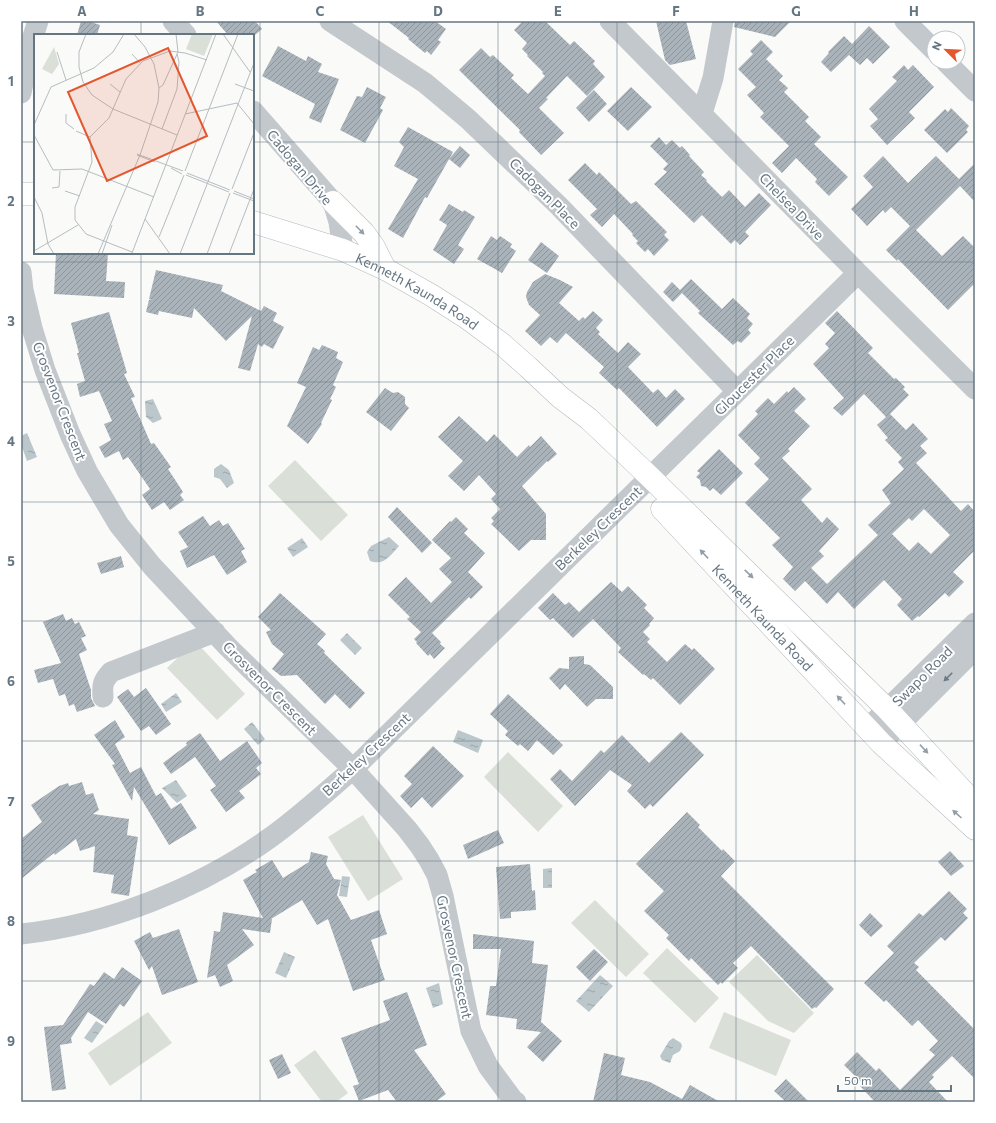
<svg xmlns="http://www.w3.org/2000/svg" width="996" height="1123" font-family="Commissioner,sans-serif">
<defs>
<pattern id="water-ripples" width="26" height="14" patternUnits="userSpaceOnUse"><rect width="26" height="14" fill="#bbc7cb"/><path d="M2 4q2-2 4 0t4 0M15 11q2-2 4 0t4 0" fill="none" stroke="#9ca6aa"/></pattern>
<pattern id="building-hatch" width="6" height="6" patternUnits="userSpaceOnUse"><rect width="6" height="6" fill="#aab3b9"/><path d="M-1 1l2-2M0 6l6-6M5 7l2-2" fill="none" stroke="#8e969c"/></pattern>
</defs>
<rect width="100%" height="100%" fill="#fafaf8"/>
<path fill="#dadfd7" d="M295,460L348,515L321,541L268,486Z
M195,641L245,694L217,720L167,668Z
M508,752L563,806L538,832L484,777Z
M363,815L403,879L368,901L328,837Z
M595,900L649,954L626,977L571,923Z
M667,948L719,998L695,1023L643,973Z
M757,955L814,1013L794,1033L768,1021L729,982Z
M148,1012L172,1043L110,1086L88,1053Z
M724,1012L791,1040L776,1076L709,1048Z
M315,1050L348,1093L336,1102H322L294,1065Z"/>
<path fill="url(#water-ripples)" d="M153,399L162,419L153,423L146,417L145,401Z
M27,433L37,457L27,461L21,444V436Z
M221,464L229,470L234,483L227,488L220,479L214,477V469Z
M389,537L399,546C390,556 384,566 370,561L367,552L371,546Z
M302,538L308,547L293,557L287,548Z
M347,633L362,648L355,655L340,640Z
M176,693L182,702L166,712L161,704Z
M252,722L265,739L258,745L244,729Z
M458,730L483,740L478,753L453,742Z
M176,780L187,796L177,803L162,788Z
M552,868V888H543V869Z
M342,876L350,877L347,897L339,896Z
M284,952L295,957L286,978L275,973Z
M600,975L613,986L589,1012L576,1001Z
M439,983L443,1004L433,1008L426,988Z
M96,1021L104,1026L92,1043L84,1038Z
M673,1038L681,1043L682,1046L680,1051L673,1055L670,1063L662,1060L660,1056L669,1041Z"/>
<path fill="url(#building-hatch)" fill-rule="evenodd" d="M81,21H88L100,25L97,35H77Z
M216,21H255L262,29L255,35H228Z
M387,21H435L446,29L438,40L441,42L431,55L427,51L425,53L408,39L409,38Z
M523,21H545L570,45L574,41L595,61L593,64L605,77L587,96L567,76L546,98L548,99L539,108L564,133L541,155L519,132L520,130L459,70L481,48L490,57L493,55L514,75L511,78L528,94L545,76L542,73L543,72L527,56L528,55L522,49L527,43L514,30Z
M656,21H686L696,59L670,65L665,60Z
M735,21H791L775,37L734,27Z
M869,26L890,47L873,64L867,58L860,65L849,55L831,72L821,62L829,53L828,52L844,36L852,44Z
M761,40L773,52L766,59L783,76L779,80L788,88L784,92L809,117L805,121L821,137L814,144L848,177L829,196L815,182L817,179L796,158L782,173L772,163L789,146L760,117L764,113L747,95L756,87L738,69L753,54L750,51Z
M278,46L306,61L308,56L322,64L318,72L339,79L321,123L309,118L315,104L262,76Z
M904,65L908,70L913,65L934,87L909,112L915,118L887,145L870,126L878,119L869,109L897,81L892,77Z
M367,87L386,97L380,108L383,110L365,143L340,130L357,96L362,97Z
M631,87L652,107L628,131L607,111Z
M594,90L607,104L589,122L576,108Z
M951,108L969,126L966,130L968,132L947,153L924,130L945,109L948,112Z
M408,127L453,152L427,198L425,197L403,238L388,229L418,179L394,166L404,147L399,142Z
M659,137L666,145L672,140L680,148L682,146L690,155L689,156L704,172L701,175L707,180L706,181L722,197L729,190L745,207L759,193L771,205L747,230L745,232L749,236L740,245L735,240L731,244L702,215L694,223L654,184L667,172L663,169L668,164L650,146Z
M460,146L470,155L460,168L449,159Z
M883,156L908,183L936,156L959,179L975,163V202L960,186L916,230L942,256L963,236L975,248V283L948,310L898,259L897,261L886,250L910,226L891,207L885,213L883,210L867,226L851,209L873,187L863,176Z
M585,163L597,175L599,172L631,204L636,201L667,232L664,235L669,240L654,256L648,249L645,252L636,243L638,241L632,235L633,234L614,214L602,227L590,215L597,209L568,180Z
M449,204L463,212L464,210L475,217L458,245L464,249L454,264L433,250L447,225L439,220Z
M491,236L497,240L500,236L512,244L510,247L516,251L502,273L477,259Z
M541,242L559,256L547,273L528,260Z
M56,253H108L106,281L125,282L124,298L54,294Z
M156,270L223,285L221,291L261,311L264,306L277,313L273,321L284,327L273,349L264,344L262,347L258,344L250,371L238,368L252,316L226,341L194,308L192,318L159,311L158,315L146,312L149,300L152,299H149Z
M545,274L560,280L573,287L559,303L579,321L583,317L585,319L593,311L603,320L596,328L600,332L598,334L618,353L628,342L641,354L628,367L653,393L658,389L666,398L675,389L685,399L657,427L619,388L617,390L599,373L604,367L566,333L557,343L550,337L541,346L525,331L540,315L529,305L526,297L527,292L533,282Z
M691,279L722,309L733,298L750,314L747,318L753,324L748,330L751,333L741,343L738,341L733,345L698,313L700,311L682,293L673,302L663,292L672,282L680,290Z
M837,311L873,348L868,353L894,379L896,378L905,387L903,389L909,395L890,414L906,430L913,423L928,439L920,446L927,453L916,463L961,511L968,504L975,512V550L953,572L964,582L949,597L945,593L919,617L918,616L912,621L897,605L902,599L884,580L854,609L838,592L827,604L805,581L795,591L783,579L793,567L772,545L780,538L745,503L769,479L754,464L760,458L738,435L758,414L755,411L768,398L774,404L787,391L788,393L794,387L806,399L794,411L810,426L788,449L790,451L782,458L812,489L801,500L822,523L827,517L839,529L819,551L824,556L811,568L827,584L878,535L868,525L891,503L882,490L904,469L898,462L902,458L885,440L888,438L877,425L886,417L864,394L842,416L833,408L844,398L813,364L829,348L825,344L835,333L825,323ZM924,509L950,535L931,554L918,542L909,551L892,534L909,518L912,521Z
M109,312L127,373L124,374L135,397L131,398L151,444L154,443L171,467L168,469L183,492L180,495L184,500L170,510L164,502L152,510L142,495L150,489L128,457L123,460L119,451L105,458L99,447L111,440L104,424L112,421L99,391L80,397L77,384L85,381L77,353H79L71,323Z
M322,345L338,352L336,358L343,362L333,385L336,387L330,399L332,400L321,423L322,424L308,444L287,426L306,387L297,383L313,347L319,350Z
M385,388L393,393L398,392L405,397V404L409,408L391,431L366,412Z
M459,416L487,442L494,434L517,457L529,445L530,447L541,436L557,454L548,462L547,461L522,486L546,514V540H531L519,551L491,524L494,521L491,518L500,509L491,499L496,494L479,475L464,491L448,476L463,461L438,437Z
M719,449L743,473L721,495L713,488L710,491L706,487L701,486L700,480L696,477L700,473L697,471Z
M397,507L432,543L422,553L388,517Z
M203,516L210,526L219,520L223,526L228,523L245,549L241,551L247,562L227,575L214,555L187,568L180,551L188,547L178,532Z
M456,517L468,529L464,533L485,553L468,572L483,587L471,599L469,597L432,633L441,642L440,644L445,648L434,659L430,654L428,656L416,643L417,642L414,639L421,632L407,619L410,617L388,595L406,577L431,603L452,582L439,569L451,558L432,540L450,521L451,522Z
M121,556L124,567L101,574L97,563Z
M611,582L622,592L628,586L647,605L644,608L654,618L649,624L650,625L643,632L650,639L647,642L667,662L685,644L692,650L694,648L715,669L680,705L653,678L651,680L644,674L643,675L618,652L621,648L593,619L573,638L553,618L550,620L538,608L553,593L565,605L569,602L579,612Z
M280,593L326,634L317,644L325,651L324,653L365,693L350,709L335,694L325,704L297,675L281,676L272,669L284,654L272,644L266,632L271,630L258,617Z
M63,614L66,621L72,618L75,624L79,622L86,636L81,638L87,650L79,654L91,690V698L95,706L77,712L74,704L69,706L65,694L59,696L53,679L38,683L34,670L61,663L43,622Z
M584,656V664L590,665L613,687V699H596L587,707L565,684L560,690L549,678L559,668L569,669V657Z
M146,688L171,724L156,735L149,726L141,731L117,697L128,689L134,697Z
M508,694L563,745L553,755L537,740L528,751L520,744L518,746L505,735L508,731L490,714Z
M115,720L125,737L115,744L130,773L141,767L156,796L161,793L171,809L181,803L197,828L169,845L134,787L132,801L112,765L115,764L94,735Z
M681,732L704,755L653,807L650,804L645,809L627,791L632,785L610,770L575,806L550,779L560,769L572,781L601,750L604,753L622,735L649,763Z
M200,733L220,761L247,741L262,763L256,768L261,774L239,791L245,798L226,812L210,790L216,786L195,757L171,774L163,763L187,745L186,743Z
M433,746L464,776L432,808L422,797L411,808L400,796L412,784L404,776Z
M82,782L86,795L93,793L99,810L93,814L129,819L127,835L138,837L129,896L111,893L114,875L93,872L95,846L80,851L76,839L55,855L54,853L21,879V839L42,822L31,805L59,786L68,783L69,786Z
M687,812L700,825L698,827L722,851L723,849L735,861L721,876L834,989L816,1008L815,1007L812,1009L751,946L733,963L738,968L722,984L721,982L718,985L691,958L689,961L666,938L669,935L644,911L664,891L636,864Z
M498,830L504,843L468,859L463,845Z
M950,851L964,866L951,876L938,862Z
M311,852L328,856L326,864L334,879L341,880L337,895L351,920L379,910L387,934L371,940L385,980L353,991L328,919L317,925L302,900L271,919H272L270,933L242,929L254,945L227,965L233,981L220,987L215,975L207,978L214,931L220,932L223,912L263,918L243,880L257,872L255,870L272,860L283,878L309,862Z
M530,864L532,891L535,890L536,910L511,912V918L500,919L496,867Z
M949,891L967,909L963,913L968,918L945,941L941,937L914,963L919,967L916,970L975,1030V1079L952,1056L932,1075L934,1077L929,1082L948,1102H875L860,1086L863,1084L844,1065L857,1052L876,1071L879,1068L900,1090L935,1055L929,1050L938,1041L918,1020L912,1026L886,1000L884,1002L864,983L894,953L887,946L919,913L923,916Z
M870,913L883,926L871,937L859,925Z
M179,929L198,982L162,995L152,966L149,970L134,941L150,932L153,938Z
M473,934L534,941L532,963L548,965L541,1022L562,1041L543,1062L527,1047L541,1032L516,1029L517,1019L486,1015L490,986H496L501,949H473Z
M594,949L608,962L590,981L576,967Z
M122,967L142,981L124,1007L120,1004L106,1024L88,1012L71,1038L72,1043L60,1045L66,1089L52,1091L44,1027L63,1025L90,984L94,986L104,972L114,979Z
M407,992L427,1045L414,1050L446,1094L435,1102H397L388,1090L359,1101L353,1086L359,1084L341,1038L390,1020L383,1001Z
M604,1053L625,1058L621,1075L650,1082L682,1099L690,1085L720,1102H593Z
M282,1054L291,1073L278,1079L269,1060Z
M786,1079L809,1102H786L774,1091Z"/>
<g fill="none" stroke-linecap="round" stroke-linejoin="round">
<defs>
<g id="major">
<path d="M21,194H35"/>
<path d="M333,202L364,233L374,247L385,269"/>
<path id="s1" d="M253,222L343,250L385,269L431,295L467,318L502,344L528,367L560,397L589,419L650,477L888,710L975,804"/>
<path id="s2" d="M662,509L881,743L975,829"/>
</g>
</defs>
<use href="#major" stroke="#b5babe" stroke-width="23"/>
<path stroke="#c3c8cc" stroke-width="21" d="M173,21L186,35
M330,21L425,83L468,119L558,205L737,391
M610,21L858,273L975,389
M905,21L934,50
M946,62L975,91
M21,93L31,43L38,21
M253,111L333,202L339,222L343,250
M702,113L713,78L723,21
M21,272L23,290L32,328L45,370L70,434L87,471L119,525L152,566L228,647L353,769L407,829L420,846L429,860L437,875L443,896L471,1031L488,1066L513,1100L516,1102
M103,697C102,684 103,681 111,672L215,632
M867,729L975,623
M881,743L975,649
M21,934C107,925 201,888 271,837C299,817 326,792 353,769L858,273"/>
<use href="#major" stroke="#fff" stroke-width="22"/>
</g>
<defs><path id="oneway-solid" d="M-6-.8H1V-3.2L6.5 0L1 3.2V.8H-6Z"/></defs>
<g fill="#939fa8">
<use href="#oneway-solid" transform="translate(360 230) rotate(46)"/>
<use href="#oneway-solid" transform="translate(704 554) rotate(-133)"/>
<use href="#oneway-solid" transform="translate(749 574) rotate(44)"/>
<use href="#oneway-solid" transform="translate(841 700) rotate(-133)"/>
<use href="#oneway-solid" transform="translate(924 749) rotate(47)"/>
<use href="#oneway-solid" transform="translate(957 814) rotate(-138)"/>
</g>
<use fill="#6a7a87" href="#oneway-solid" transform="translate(948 677) rotate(135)"/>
<path fill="none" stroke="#657683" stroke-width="1" stroke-opacity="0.55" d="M141,21V35M260,21V1102M379,21V1102M498,21V1102M617,21V1102M736,21V1102M855,21V1102M21,142H35M253,142H975M141,253V1102M21,262H975M21,382H975M21,502H975M21,621H975M21,741H975M21,861H975M21,981H975"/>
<g text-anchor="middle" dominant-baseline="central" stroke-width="4" stroke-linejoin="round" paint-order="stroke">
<g font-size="14" fill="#657683" stroke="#fff">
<text transform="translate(300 167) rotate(50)">Cadogan Drive</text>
<text transform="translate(545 193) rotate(45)">Cadogan Place</text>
<text transform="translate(792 206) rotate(46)">Chelsea Drive</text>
<text stroke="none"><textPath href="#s1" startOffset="179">Kenneth Kaunda Road</textPath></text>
<text transform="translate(754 375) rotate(-45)">Gloucester Place</text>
<text transform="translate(60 401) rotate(69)">Grosvenor Crescent</text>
<text transform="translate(598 528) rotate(-44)">Berkeley Crescent</text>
<text stroke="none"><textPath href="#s2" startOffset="148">Kenneth Kaunda Road</textPath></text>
<text transform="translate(922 676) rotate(-45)">Swapo Road</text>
<text transform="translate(270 688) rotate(45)">Grosvenor Crescent</text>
<text transform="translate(366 754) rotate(-43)">Berkeley Crescent</text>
<text transform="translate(455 957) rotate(78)">Grosvenor Crescent</text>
</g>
</g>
<g transform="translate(34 34)">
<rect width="220" height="220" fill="#fafaf8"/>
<path d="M20,13L25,30L18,40L8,35Z" fill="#dadfd7"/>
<path d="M158,0H179L170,22L152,15Z" fill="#dadfd7"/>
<path fill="none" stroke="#b5bdc2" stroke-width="1" d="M52,0L45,18V33L49,48L58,61L79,75L143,101M189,0L216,38M23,18L32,46M98,20L106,29M76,50L86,58M201,50L220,57M125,54L129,51L144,18L142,0M32,80V89L40,95M151,80L203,69L220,90M0,91L17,53L60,34L79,18L90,0M128,95L143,55L145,28L143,20M42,97L56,103M0,101L19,136L48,135L120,163M103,120L149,137M103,121L121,128M137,134L148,140M151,137L204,0M153,139L196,156M152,141L195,158M18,154L25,153L26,137M198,155L220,99M31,157L46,162M200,157L220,165M199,159L220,167M0,163L8,179L14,210L20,220M111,185L136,220M125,203L150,141M0,217L44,191M98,218L52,200L41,186V173L58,128L56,103L75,84L92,45L109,27L136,17L151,19L173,26M98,219L182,0M64,220L106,121L124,68L125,54L120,30L111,13L100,0M68,220L78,191M146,220L220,29M173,220L196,159M195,220L220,155"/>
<path fill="#e4572e" fill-opacity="0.15" stroke="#e4572e" stroke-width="2" d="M134,14L173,102L73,147L34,58Z"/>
<rect width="220" height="220" fill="none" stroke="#657683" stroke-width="2"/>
</g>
<rect width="996" height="1123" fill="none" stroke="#ffffff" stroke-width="44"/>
<g transform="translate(946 50) rotate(294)"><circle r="19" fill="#ffffff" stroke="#c1c8cd"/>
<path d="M0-3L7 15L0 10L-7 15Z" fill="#e4572e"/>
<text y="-6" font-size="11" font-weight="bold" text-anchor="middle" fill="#657683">N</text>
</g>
<path d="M838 1085v6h113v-6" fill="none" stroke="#657683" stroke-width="2"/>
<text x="844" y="1085" font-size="12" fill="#657683" stroke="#ffffff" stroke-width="3" paint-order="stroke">50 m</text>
<rect x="22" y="22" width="952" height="1079" fill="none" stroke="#657683" stroke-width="1.5"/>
<g font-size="13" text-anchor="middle" font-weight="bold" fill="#657683">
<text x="82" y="16">A</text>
<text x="200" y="16">B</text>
<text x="320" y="16">C</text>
<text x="438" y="16">D</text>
<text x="558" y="16">E</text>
<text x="676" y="16">F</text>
<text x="796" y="16">G</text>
<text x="914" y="16">H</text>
<text x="11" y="86">1</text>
<text x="11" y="206">2</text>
<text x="11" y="326">3</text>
<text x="11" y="446">4</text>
<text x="11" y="566">5</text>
<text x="11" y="686">6</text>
<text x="11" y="806">7</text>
<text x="11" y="926">8</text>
<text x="11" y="1046">9</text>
</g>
</svg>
